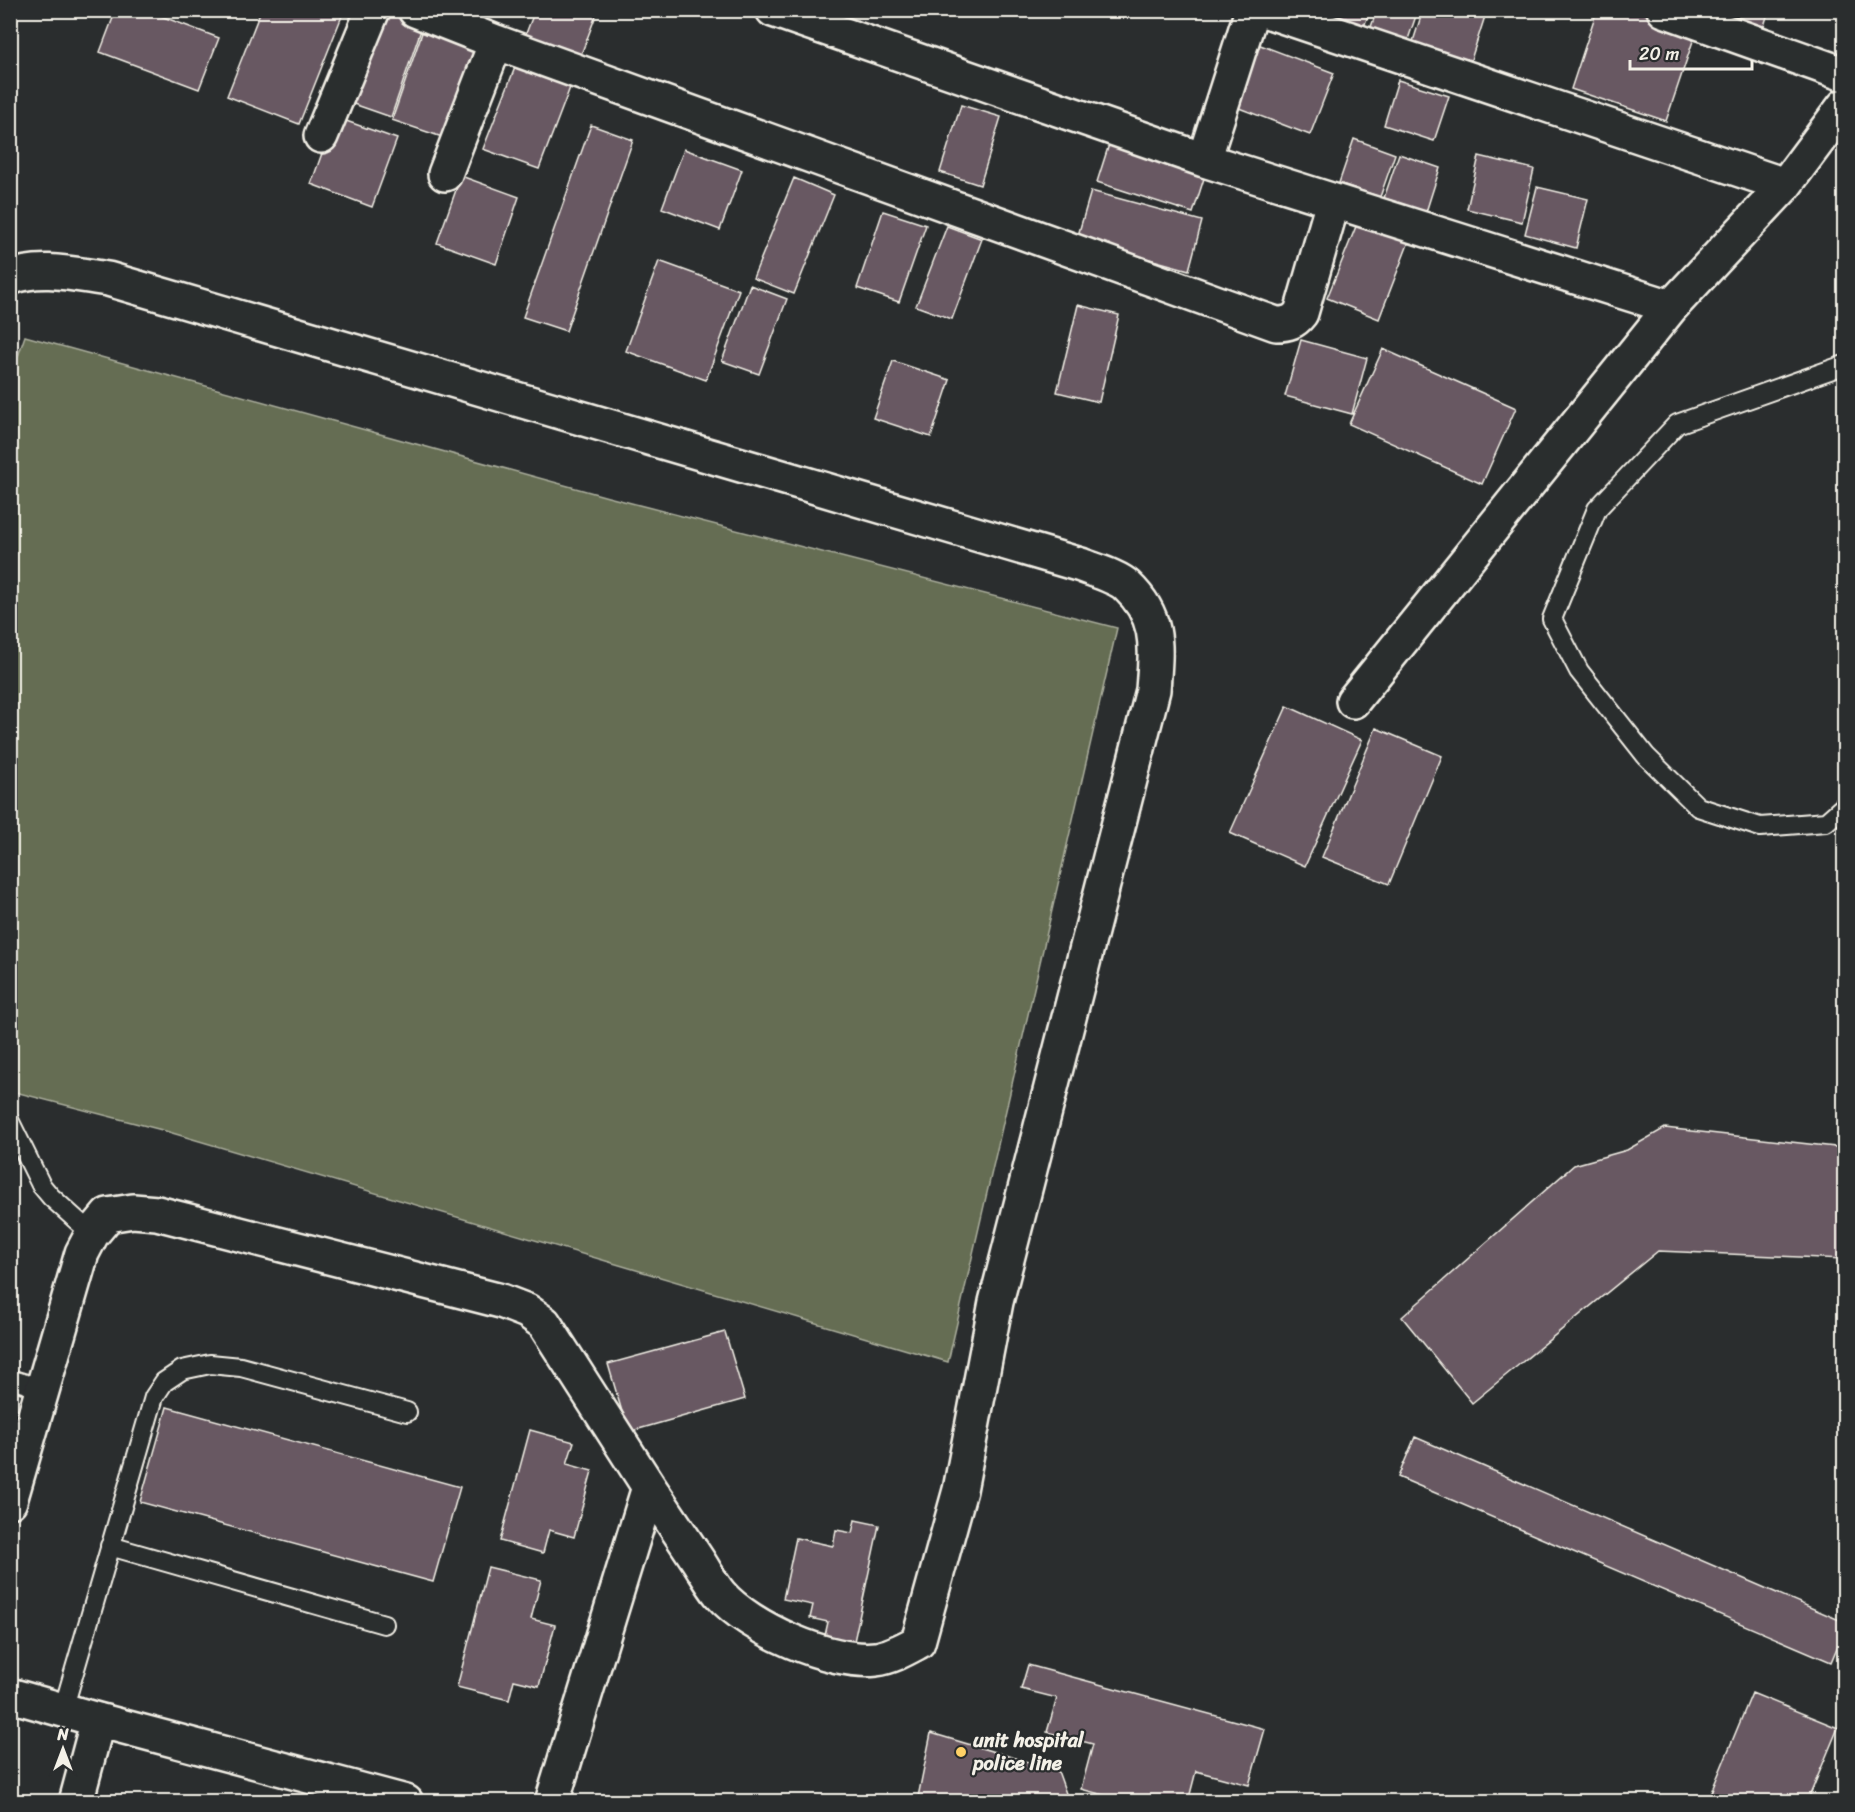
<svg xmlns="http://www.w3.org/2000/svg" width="1855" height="1812" font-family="Sriracha,sans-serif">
<rect width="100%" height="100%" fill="#2a2d2e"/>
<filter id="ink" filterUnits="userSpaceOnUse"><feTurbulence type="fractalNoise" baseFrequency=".0167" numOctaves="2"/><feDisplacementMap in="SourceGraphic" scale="12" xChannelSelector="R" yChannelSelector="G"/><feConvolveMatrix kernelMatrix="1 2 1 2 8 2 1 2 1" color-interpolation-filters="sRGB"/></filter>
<g filter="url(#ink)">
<path fill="#656d53" stroke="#acaf9e" stroke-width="1.5" d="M25,336L608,497L1117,628L948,1362L162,1130L11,1091L10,379Z"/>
<path fill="#685862" stroke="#f4f1e8" stroke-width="1.5" d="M116,10H145L219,38L199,89L100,52Z
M261,10H327L342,16L299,124L227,96Z
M384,10L423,24L391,117L345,101Z
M535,10H598L577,65L522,44Z
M1323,10H1370L1362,32L1320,18Z
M1377,10H1418L1404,51L1367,38Z
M1423,10H1487L1467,72L1409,54Z
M1597,10H1634L1696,32L1666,121L1571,89Z
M1719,10H1769L1760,39L1714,25Z
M424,27L482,46L451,140L392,120Z
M1255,43L1334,73L1310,135L1231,105Z
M516,65L571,85L539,169L483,149Z
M1398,80L1449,96L1434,141L1384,125Z
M961,105L1001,117L980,185L940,172Z
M335,117L397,139L372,207L311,184Z
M591,125L633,140L566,331L523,317Z
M1111,138L1207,169L1193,213L1097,182Z
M1354,139L1395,154L1380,197L1339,183Z
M684,149L742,170L720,230L662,208Z
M1399,154L1440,168L1426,212L1384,198Z
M1479,156L1534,169L1522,222L1467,209Z
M461,176L519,197L496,264L437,243Z
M794,178L834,195L794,294L753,278Z
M1537,187L1588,199L1576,248L1525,234Z
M1091,191L1202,221L1189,270L1077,239Z
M883,211L926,225L899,302L857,288Z
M1359,219L1410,239L1379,319L1327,298Z
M947,226L982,239L952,319L916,306Z
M659,261L739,290L706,380L626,351Z
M750,285L787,299L759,374L722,361Z
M1078,305L1119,315L1099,402L1057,392Z
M1301,340L1367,358L1352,414L1285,396Z
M1383,349L1516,408L1482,484L1349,424Z
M893,361L950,380L931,437L873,418Z
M1287,706L1362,740L1305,866L1230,833Z
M1376,728L1442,756L1389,884L1322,857Z
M1665,1128L1844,1148V1259L1658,1251L1472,1403L1402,1317L1574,1165L1627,1150Z
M725,1332L745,1399L628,1432L608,1364Z
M167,1407L460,1487L433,1582L140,1502Z
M530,1430L574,1442L567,1464L592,1471L574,1537L549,1530L543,1553L500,1541Z
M1415,1437L1844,1622V1631L1831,1662L1398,1477Z
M855,1520L879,1525L853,1646L824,1640L828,1622L810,1618L813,1605L783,1599L796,1538L833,1546L836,1530L852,1533Z
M488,1567L541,1580L531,1619L555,1625L539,1686L514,1680L509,1700L457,1687Z
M1028,1665L1265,1729L1249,1785L1196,1771L1188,1802H1129L1081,1789L1093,1744L1047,1732L1057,1698L1021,1689Z
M1752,1693L1838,1728L1807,1802H1707Z
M931,1733L1058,1771L1069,1802H917Z"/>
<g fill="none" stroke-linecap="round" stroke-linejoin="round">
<defs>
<path id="service" d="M1844,365L1677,424L1597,509L1552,619L1579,671L1646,756L1698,807L1760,827L1826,822L1844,806
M10,1122L41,1185L51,1197L92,1234
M10,1379L43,1389
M110,1546L384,1624
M63,1710L154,1397L164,1382L182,1370L210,1364L241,1367L407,1412"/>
<path id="minor" d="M415,10L496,42L1276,324C1288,324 1294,322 1301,313L1333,202
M773,10L1204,160L1671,307
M1264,10L1785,185
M1664,10L1844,74
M321,136L373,10
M1204,160L1252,10
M445,174L496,42
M10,278C40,265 77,275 108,279L1081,565C1093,570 1118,577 1127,586C1161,618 1156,648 1153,690L996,1302L960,1490L918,1642C905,1649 891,1657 876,1659C830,1664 749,1628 720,1594C711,1583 705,1571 697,1559C681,1535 665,1511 649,1487
M1353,701L1671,307L1785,185L1844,106
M10,1501L82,1253L92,1234L108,1215L133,1211L157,1213L501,1301L527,1311L544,1323L649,1487L552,1802
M10,1695L98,1720L406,1802
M76,1802L98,1720"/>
</defs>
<use href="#service" stroke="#f4f1e8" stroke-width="22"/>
<use href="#minor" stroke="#f4f1e8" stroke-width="38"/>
<use href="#service" stroke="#2a2d2e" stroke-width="18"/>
<use href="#minor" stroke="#2a2d2e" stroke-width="33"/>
</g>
</g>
<circle fill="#ffd166" stroke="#2a2d2e" stroke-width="2" cx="961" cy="1752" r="6"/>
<g text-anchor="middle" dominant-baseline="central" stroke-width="4.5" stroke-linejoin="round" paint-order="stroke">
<g font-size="20" font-weight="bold" fill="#f4f1e8" stroke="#2a2d2e" text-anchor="start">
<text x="973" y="1740">unit hospital<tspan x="973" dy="23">police line</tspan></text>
</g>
</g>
<rect width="1855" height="1812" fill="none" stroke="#2a2d2e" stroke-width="36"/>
<rect x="18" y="18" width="1819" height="1776" fill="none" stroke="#f4f1e8" stroke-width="2" filter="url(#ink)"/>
<g transform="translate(63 1749)" stroke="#2a2d2e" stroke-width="4.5" paint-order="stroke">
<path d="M0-4.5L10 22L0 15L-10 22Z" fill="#f4f1e8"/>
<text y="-9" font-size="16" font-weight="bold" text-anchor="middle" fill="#f4f1e8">N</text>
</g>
<path d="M1630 60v9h122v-9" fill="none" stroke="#f4f1e8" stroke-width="3"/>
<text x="1639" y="60" font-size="18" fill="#f4f1e8" stroke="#2a2d2e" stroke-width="4.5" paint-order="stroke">20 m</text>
</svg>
